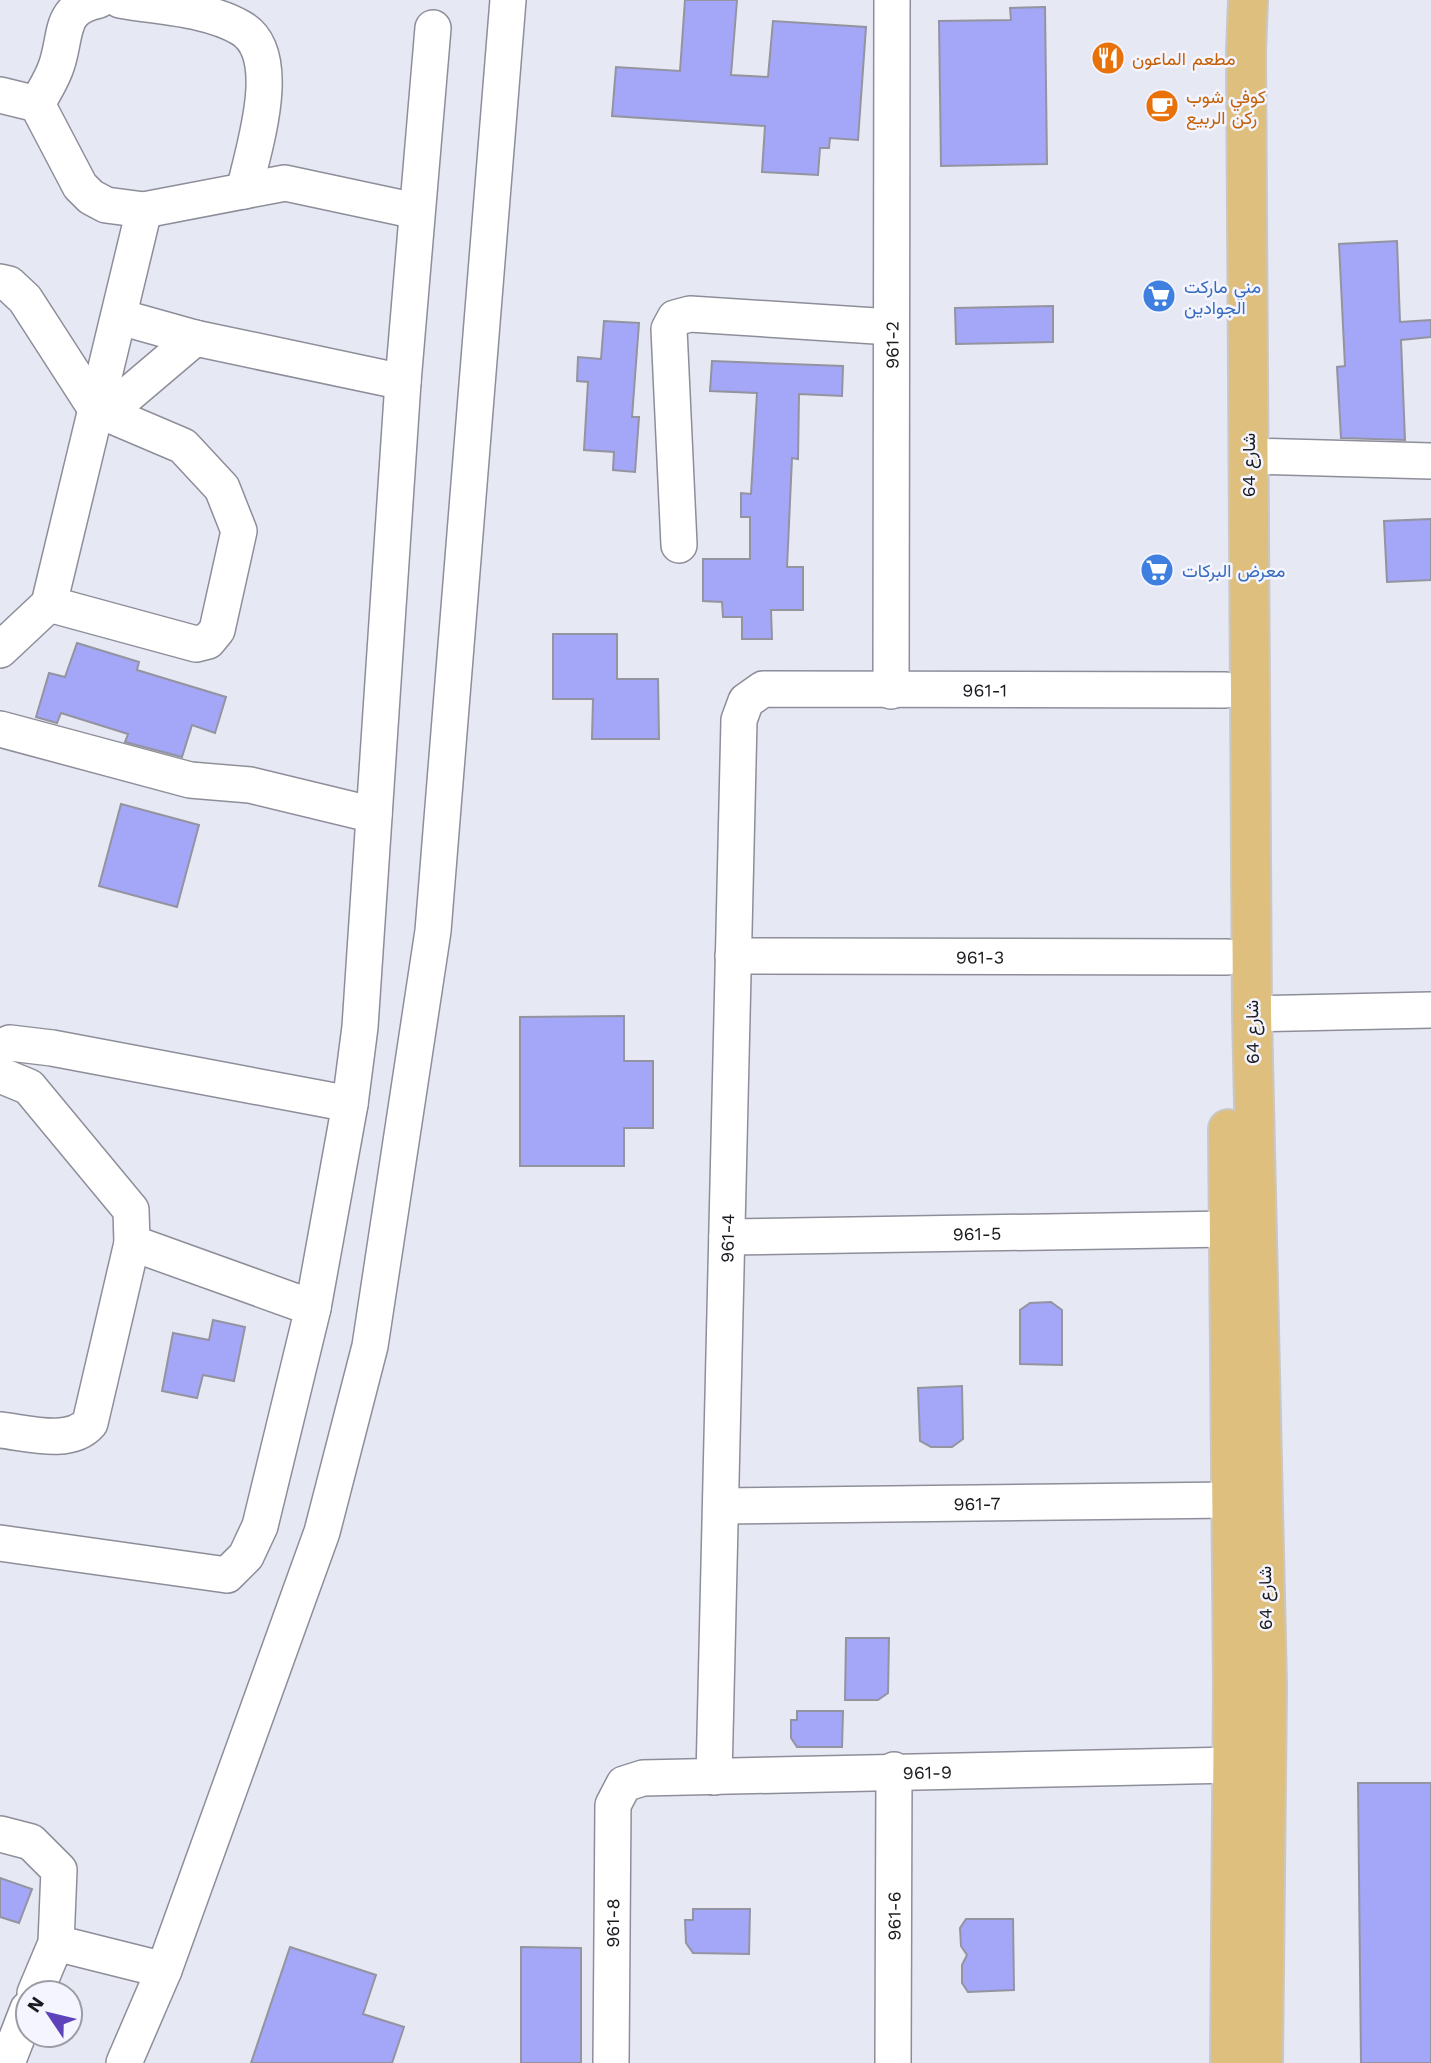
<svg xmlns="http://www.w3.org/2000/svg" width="1431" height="2063" font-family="'Work Sans',Vazirmatn,sans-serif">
<rect width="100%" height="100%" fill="#e6e8f4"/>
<path fill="#a4a6f7" stroke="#9394a0" stroke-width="2" d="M685,0H737L731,75L768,77L773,21L866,27L858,140L830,138L829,148H820L818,175L762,172L765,126L612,116L616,67L680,71Z
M1045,7L1047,164L941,166L939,21L1011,20L1010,8Z
M1397,241L1400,322L1431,320V337L1401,340L1405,440L1341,438L1337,367L1345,366L1339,244Z
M1053,306V342L956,344L955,308Z
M604,321L639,323L632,417H639L635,472L613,470L614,452L584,450L588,382L577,381L578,357L601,359Z
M712,361L843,366L842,396L799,394L798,459L792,458L787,567H803V610H771L772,639H742V617H723L722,602L703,601V559H750V517H741V493L751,494L757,393L710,391Z
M1431,519V580L1387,582L1384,521Z
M553,634H617V679H658L659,739H592L593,699H553Z
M77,643L139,662L137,670L226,697L215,733L192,725L182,757L125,742L128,734L61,713L57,723L36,717L49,673L65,677Z
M121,804L199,825L177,907L99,886Z
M624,1016V1061H653V1128H624V1166H520V1017Z
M1051,1302L1062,1310V1365L1020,1364V1310L1030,1303Z
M213,1320L245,1327L234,1381L203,1375L197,1398L162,1391L173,1333L209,1340Z
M962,1386L963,1439L952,1447H931L920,1441L918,1388Z
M846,1638H889L888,1693L878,1700H845Z
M797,1711H843L842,1747H797L791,1738V1720H797Z
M1358,1783H1431V2063H1361Z
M0,1878L32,1889L19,1923L0,1917Z
M693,1909H750L749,1954L693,1953L686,1943L685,1920H693Z
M966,1919H1013L1014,1990L968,1992L962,1983V1965L967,1955L961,1946L960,1928Z
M290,1947L376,1975L363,2014L404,2027L392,2063H251Z
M521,1947L581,1948V2063H521Z"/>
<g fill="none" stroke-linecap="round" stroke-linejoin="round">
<defs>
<g id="minor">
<path d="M120,0C158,7 207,8 241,28C286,54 253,150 244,191"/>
<path d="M0,95L37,104L80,186L91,197L106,205L144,210L285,183L416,211"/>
<path d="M37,104C44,91 53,78 57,64C67,33 59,8 99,0"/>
<path d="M0,282L9,284L25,299L96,409L183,446L222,488L239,531L217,630L208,641L196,644L49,604"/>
<path d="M120,317L195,338L403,382"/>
<path d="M100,411L129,394L195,338"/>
<path d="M1248,456L1431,461"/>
<path d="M679,545L669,329L675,318L690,314L891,327"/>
<path d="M0,650L49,604L144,210"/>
<path id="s1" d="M891,691L892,0"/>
<path d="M0,729L190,780L250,785L374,815"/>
<path id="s2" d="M733,956L1227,957"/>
<path d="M1252,1014L1431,1010"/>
<path d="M0,1047L10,1043L52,1048L350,1104"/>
<path d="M0,1075L29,1087L131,1210L132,1243L313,1308"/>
<path id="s3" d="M727,1237L1229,1229"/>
<path d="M0,1430C28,1433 70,1446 90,1423L132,1243"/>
<path id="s4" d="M721,1506L1231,1500"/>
<path d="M0,1543L227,1575L246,1556L260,1526L313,1308L350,1104L360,1027L403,382L433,28"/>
<path id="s5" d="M714,1777L739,720L746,701L763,689L1225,690"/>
<path d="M0,1834L31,1842L59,1870L56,1943L35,1993"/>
<path d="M56,1943L164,1970"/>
<path d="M7,2063L28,2009"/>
<path d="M124,2063L164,1970L322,1532L370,1346L433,931L508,0"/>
<path id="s6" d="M611,2063L613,1805L624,1784L643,1778L1233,1765"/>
<path id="s7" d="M893,2063L894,1770"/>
</g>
<path id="major" d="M1248,0L1246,52L1252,1014L1267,1686L1263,2063
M1228,1129L1233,1686L1230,2063"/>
</defs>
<use href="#minor" stroke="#8d8e99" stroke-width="38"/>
<use href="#major" stroke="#c8c8c9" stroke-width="42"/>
<use href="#minor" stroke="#fff" stroke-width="35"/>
<use href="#major" stroke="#dfbf7d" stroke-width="38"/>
</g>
<defs>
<symbol id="restaurant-disc" viewBox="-11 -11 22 22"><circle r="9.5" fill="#e8710a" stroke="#f4f5ff"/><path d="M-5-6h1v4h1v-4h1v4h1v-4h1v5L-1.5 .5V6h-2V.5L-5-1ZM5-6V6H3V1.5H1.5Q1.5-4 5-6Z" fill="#fff"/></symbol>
<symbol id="cafe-disc" viewBox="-11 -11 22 22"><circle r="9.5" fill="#e8710a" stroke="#f4f5ff"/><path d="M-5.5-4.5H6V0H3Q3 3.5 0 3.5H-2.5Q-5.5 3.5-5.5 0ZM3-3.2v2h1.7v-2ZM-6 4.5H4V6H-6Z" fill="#fff"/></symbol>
<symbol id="supermarket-disc" viewBox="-11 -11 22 22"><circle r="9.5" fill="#3f7fe0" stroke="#f4f5ff"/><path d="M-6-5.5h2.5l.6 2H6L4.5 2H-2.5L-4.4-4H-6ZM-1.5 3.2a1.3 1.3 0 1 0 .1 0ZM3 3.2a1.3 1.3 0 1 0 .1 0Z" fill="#fff"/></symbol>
</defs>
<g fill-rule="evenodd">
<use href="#restaurant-disc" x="1089" y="39" width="38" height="38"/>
<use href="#cafe-disc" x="1143" y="87" width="38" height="38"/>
<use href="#supermarket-disc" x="1140" y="277" width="38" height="38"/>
<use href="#supermarket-disc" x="1138" y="551" width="38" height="38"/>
</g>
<g text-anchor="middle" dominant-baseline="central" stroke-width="5" stroke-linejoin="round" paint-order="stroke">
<g font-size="18" fill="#c56008" stroke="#f4f5ff" text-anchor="start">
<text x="1132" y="58">مطعم الماعون</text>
<text x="1186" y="96">كوفي شوب<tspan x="1186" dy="21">ركن الربيع</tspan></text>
</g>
<g font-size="18" fill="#366cbe" stroke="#f4f5ff" text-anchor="start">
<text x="1184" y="286">مني ماركت<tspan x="1184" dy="21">الجوادين</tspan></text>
<text x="1182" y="570">معرض البركات</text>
</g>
<g font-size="18" fill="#1a1a1f" stroke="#f4f5ff">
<text stroke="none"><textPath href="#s1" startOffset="346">961-2</textPath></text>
<text transform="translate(1248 465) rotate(-90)">شارع 64</text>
<text stroke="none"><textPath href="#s5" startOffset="1320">961-1</textPath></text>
<text stroke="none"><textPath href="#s2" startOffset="247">961-3</textPath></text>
<text transform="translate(1252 1032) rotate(-91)">شارع 64</text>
<text stroke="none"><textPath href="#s3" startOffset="250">961-5</textPath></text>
<text stroke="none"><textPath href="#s5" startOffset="539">961-4</textPath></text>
<text stroke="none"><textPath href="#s4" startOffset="256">961-7</textPath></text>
<text transform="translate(1265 1598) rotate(-91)">شارع 64</text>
<text stroke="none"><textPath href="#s6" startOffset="586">961-9</textPath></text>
<text stroke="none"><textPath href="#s7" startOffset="147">961-6</textPath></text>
<text stroke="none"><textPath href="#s6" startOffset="140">961-8</textPath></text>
</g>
</g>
<g transform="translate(49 2014) rotate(305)"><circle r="33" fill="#f4f5ff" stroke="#9d9da5" stroke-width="2"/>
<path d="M0-5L12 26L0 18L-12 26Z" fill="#5d42bb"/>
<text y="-10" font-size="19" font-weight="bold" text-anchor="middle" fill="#1a1a1f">N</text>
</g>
</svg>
